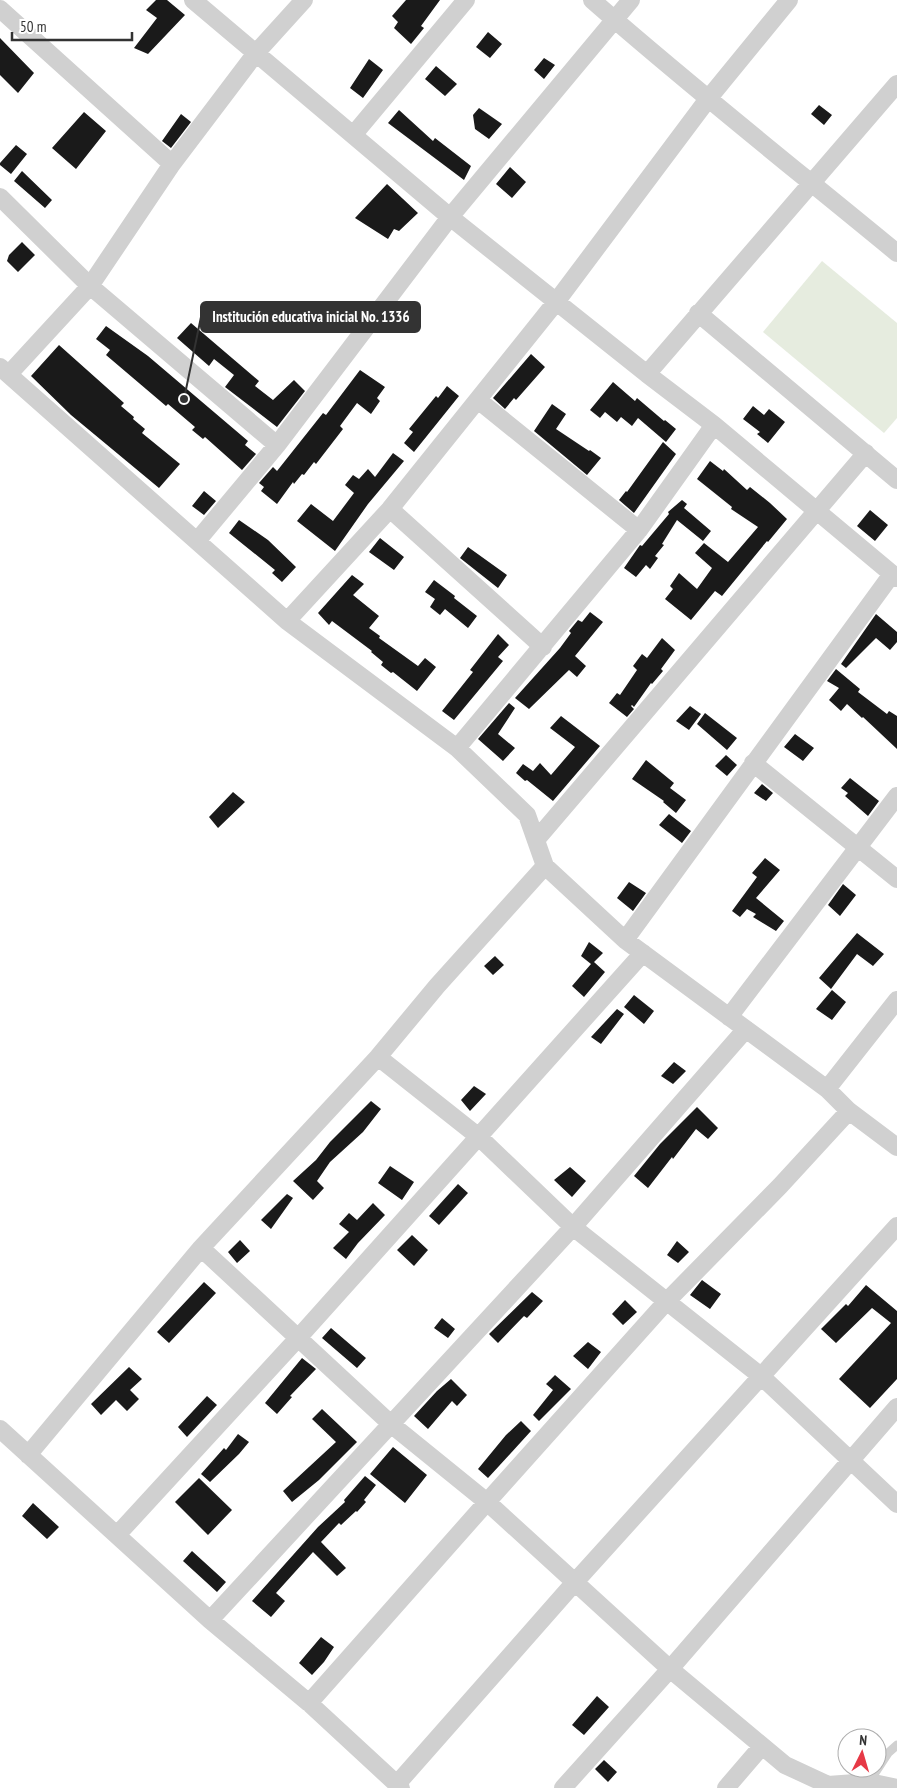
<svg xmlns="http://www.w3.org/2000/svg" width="897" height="1788" font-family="'PT Sans Narrow',sans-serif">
<rect width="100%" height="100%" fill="#fff"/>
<path fill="#e6ecdf" d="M822,261L897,323V418L884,433L763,332Z"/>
<path fill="#1a1a1a" d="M156,0H167L185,15L148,54L134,48L157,18L146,10Z
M406,0H440L421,26L424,28L411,44L394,28L398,22L392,16Z
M488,32L502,44L490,58L476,47Z
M0,38L34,73L18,93L0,75Z
M544,58L555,65L544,79L534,70Z
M369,59L383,70L363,98L350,88Z
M436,66L457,84L445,96L425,79Z
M819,105L832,115L824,125L811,114Z
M479,108L502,124L489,139L475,129L473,115Z
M399,110L433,141L435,138L471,166L464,180L388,123Z
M84,112L106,131L76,169L52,148Z
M181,114L191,122L171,148L162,141Z
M16,145L27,154L11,174L0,165V163Z
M510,167L526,182L512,198L496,184Z
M22,171L52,200L45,208L14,181Z
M387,184L418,213L399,231L394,229L388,239L355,218Z
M22,242L35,255L18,272L7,261L9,255Z
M191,323L259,381L255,386L273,400L294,380L305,391L277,427L225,387L234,375L214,359L209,366L177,338Z
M106,326L148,356L248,441L245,445L256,454L242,470L205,437L203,439L192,430L195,427L168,404L166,406L106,355L110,350L96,339Z
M59,345L124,403L121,406L134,417L133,419L145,429L142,433L180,464L159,488L71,415L31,376Z
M531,354L545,367L516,400L514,398L505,409L493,398Z
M360,370L385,387L377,398L380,401L371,414L357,403L340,426L343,429L316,464L314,462L304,475L302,474L294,484L293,482L277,504L261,491L264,487L259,483L273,467L277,471L323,413L326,415Z
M613,382L635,401L637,398L664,421L665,420L676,429L666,442L638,418L632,426L621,417L617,422L605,412L600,418L590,410Z
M447,386L459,396L414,452L404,443L413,432L409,429L436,396L438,398Z
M552,404L566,414L556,429L589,451L590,450L601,458L587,475L534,431Z
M753,406L764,415L769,409L785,422L768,443L757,434L760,432L743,419Z
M663,442L676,454L634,513L619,500L626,491L627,492Z
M393,453L404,461L368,504L335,551L297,521L311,504L333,521L354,493L345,485L353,475L359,479L368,469L375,477Z
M710,461L723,471L724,469L747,490L750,487L770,503L787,519L768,542L767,541L722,596L715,591L691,620L665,599L673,589L670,586L679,573L697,589L712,568L695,553L704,543L728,562L758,527L731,509L732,507L697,479Z
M204,491L216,501L204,515L192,506Z
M682,500L687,504L684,508L711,531L703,541L677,520L662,544L664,545L655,556L658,558L650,569L646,565L636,577L624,568L640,545L642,546L669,514L668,512Z
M870,510L888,525L875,541L857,526Z
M239,520L268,540L296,567L282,582L272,573L275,570L229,533Z
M380,538L404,557L394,570L369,552Z
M468,547L507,575L498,588L460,558Z
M352,575L364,584L353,595L379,616L369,628L380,636L379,638L418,666L425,658L436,667L417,691L393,672L391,673L381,665L383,662L371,652L372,651L332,621L329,625L318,613Z
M434,580L455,596L454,598L477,616L468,628L445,609L440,615L430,607L435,599L425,592Z
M590,612L603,622L575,656L586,666L577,677L569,670L529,709L515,698L560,648L571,633L569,631L578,620L582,622Z
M876,614L897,632V642L890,650L876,638L846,668L841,664Z
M498,634L509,645L498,657L503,661L454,720L442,711L473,672L470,670Z
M662,638L675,650L661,669L663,671L652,684L651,683L634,707L632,705L631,706L634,709L627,717L609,703L617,693L620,695L637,670L633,666L642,654L647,658Z
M836,669L860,689L858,692L887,714L889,711L897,716V749L863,717L862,718L847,704L841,711L829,700L839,688L827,681Z
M509,703L515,708L498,734L515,748L503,761L478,739Z
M690,706L701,714L689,730L676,721Z
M705,713L737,738L727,750L697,724Z
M561,716L600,746L553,801L527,780L525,781L516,773L523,764L533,771L540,763L551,775L575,747L550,728Z
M795,734L814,748L803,761L784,747Z
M726,755L737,765L727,776L715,766Z
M646,760L674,783L670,788L686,800L676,813L663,802L664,801L632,779Z
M850,778L879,801L868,816L845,796L848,793L841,788Z
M762,784L773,793L766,801L754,793Z
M233,792L245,802L218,828L209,817Z
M669,814L691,831L682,843L659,825Z
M765,858L780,870L756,898L784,921L776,931L753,917L756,914L747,909L740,917L732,911L757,877L752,873Z
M629,882L646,893L633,911L617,898Z
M843,884L856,895L840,916L828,905Z
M857,933L884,954L873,966L857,954L831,989L819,978Z
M589,942L603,953L594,962L605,972L584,997L572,986L591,964L581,956Z
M495,956L504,965L493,975L484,966Z
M832,990L846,1002L832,1020L816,1009Z
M634,995L654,1011L644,1024L624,1007Z
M617,1009L624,1014L601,1044L591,1037Z
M674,1062L686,1071L673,1084L661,1076Z
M474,1086L486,1094L470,1111L461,1100Z
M371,1101L381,1109L363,1132L330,1162L317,1181L324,1188L313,1200L293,1181L316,1160L330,1142Z
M697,1107L718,1128L708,1139L696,1129L673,1159L672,1157L648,1188L634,1176L660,1144Z
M390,1166L414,1182L402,1200L378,1183Z
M570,1167L586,1181L572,1197L554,1180Z
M458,1184L468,1193L439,1225L429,1216Z
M287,1194L293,1198L271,1229L261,1220Z
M373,1203L385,1215L358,1243L346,1259L333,1248L349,1232L339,1224L349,1213L357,1220Z
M412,1235L428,1250L414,1266L397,1250Z
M240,1240L250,1251L237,1263L228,1252Z
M677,1241L689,1252L678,1263L667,1255Z
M702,1280L721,1294L710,1309L690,1295Z
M204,1282L216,1293L169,1343L157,1332Z
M866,1285L897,1311V1379L870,1408L839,1379L891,1323L872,1308L836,1343L821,1329L846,1304L848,1306Z
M532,1292L543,1301L527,1318L524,1316L498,1343L489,1334Z
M625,1300L637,1312L623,1325L612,1314Z
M442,1318L455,1329L448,1338L434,1328Z
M331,1328L366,1358L357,1368L322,1338Z
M588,1342L601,1352L588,1369L573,1356Z
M302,1358L316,1369L290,1396L292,1397L277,1414L265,1403Z
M129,1367L142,1379L130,1390L139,1399L127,1411L116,1400L101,1415L91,1404Z
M555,1375L571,1389L539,1421L533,1415L553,1390L546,1384Z
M451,1379L467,1395L457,1406L452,1401L428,1429L414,1416L437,1391Z
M207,1396L217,1405L187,1437L178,1427Z
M322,1409L357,1442L319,1480L292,1502L283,1491L336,1442L312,1419Z
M521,1421L531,1431L488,1478L478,1469L506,1435Z
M238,1434L249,1442L239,1454L210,1482L201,1474L224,1448L226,1450Z
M393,1447L427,1475L405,1503L370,1474Z
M365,1476L376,1485L364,1500L366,1502L357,1512L356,1511L341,1525L339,1523L321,1542L346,1568L337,1576L313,1552L276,1593L285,1601L271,1617L252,1601L318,1527L345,1502L344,1500Z
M199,1478L232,1510L208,1535L175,1502Z
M33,1503L59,1527L47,1539L22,1516Z
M192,1551L226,1582L217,1592L183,1561Z
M321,1637L334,1647L324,1662L312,1675L299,1663Z
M597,1696L609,1707L584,1735L572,1725Z
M604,1760L617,1772L608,1782L595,1769Z"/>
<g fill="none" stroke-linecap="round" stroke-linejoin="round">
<path stroke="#d0d0d0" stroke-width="9" d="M869,1782L888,1753L897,1745"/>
<path stroke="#d0d0d0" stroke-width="18" d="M193,0L450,217L647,374L714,425L897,578
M592,0C691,87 795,169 897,253
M0,9L172,164
M354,134L466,0
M0,197L90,286L277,445
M698,313L897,480
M0,367L287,621L457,748L527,815L545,866L625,940L827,1089L849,1111L897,1147
M9,374L90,286L172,164L256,53L304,0
M647,374L897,84
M478,400L639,530
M390,509L543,647
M197,541L277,445L450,217L631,0
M287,621L390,509L556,302L708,99L789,0
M457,748L639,530L714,425
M753,763L897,879
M536,840L866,453
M625,940L892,574
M729,1017L897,796
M378,1057L479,1137L573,1227L762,1377L897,1504
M827,1089L897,1000
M201,1248L392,1425L487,1502L670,1669L785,1765L828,1785L869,1782L897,1788
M0,1429L210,1620L309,1703L401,1788
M28,1455L201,1248L378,1057L437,986L545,866
M117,1535L299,1337L643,953
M210,1620L573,1227L746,1029
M309,1703L487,1502L666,1302L780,1186L849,1111
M397,1784L575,1582L897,1226
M563,1788L670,1669L897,1407
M726,1788L762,1746"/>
</g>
<path fill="none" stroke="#333" stroke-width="2" d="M184 399L201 317"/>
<circle fill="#333" stroke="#fff" stroke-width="2" cx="184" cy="399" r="5"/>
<rect fill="#333" stroke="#333" stroke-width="2" x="201" y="302" width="219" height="30" rx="5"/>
<g font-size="15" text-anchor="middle" font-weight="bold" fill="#fff">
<text x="311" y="322">Institución educativa inicial No. 1336</text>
</g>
<g transform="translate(862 1753) rotate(5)"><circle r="24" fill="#ffffff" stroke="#adadad"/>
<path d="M0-4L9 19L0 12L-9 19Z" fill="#e63946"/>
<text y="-8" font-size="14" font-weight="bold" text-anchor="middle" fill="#333333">N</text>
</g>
<path d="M12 32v8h120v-8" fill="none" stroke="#333333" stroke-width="2.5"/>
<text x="20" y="32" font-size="15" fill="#333333" stroke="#ffffff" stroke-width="4" paint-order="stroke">50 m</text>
</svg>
